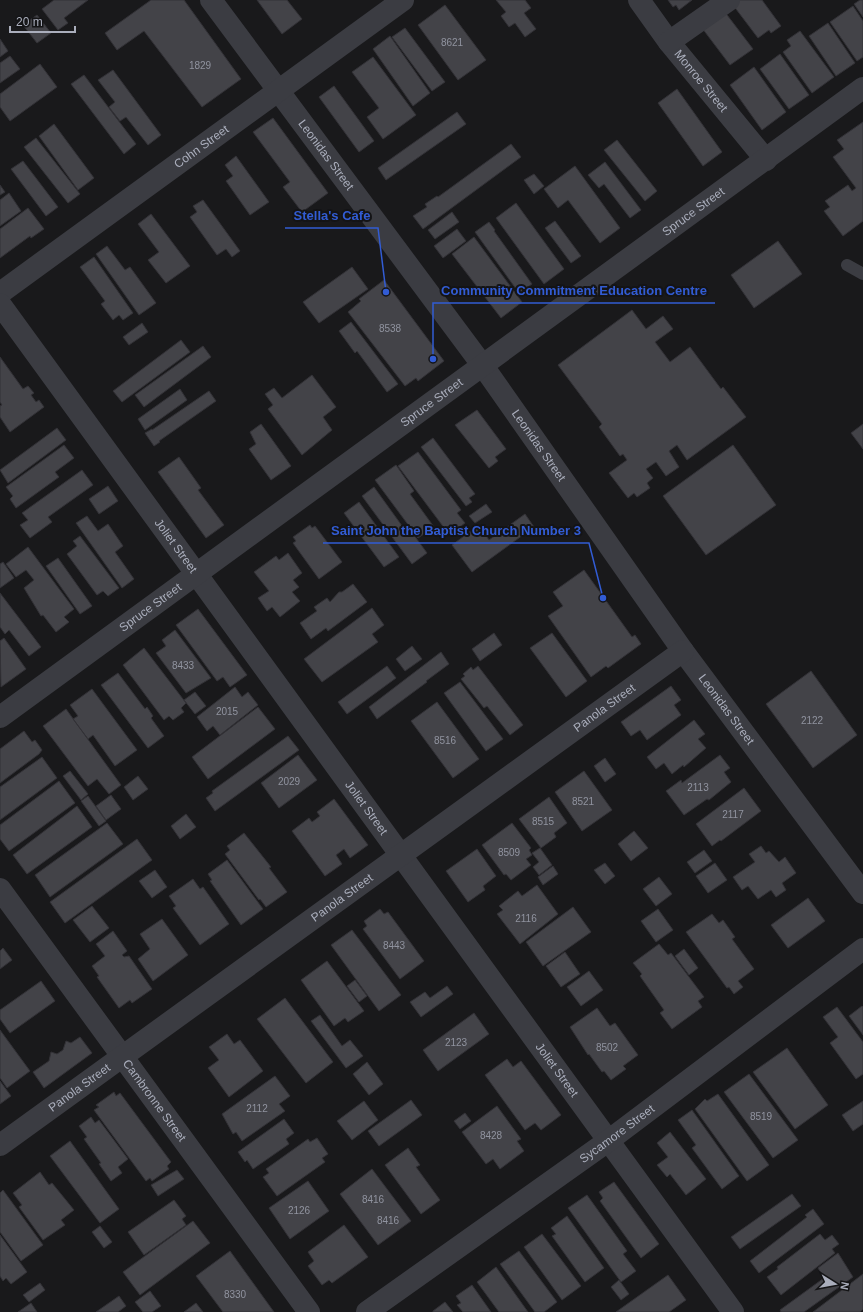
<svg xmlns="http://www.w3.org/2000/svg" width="863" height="1312" font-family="Helvetica,sans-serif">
<rect width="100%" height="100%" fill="#19191b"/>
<path fill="#434348" stroke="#333237" d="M54,0H88L64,18L68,23L58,30L42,9Z
M151,0H184L241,79L202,107L144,31L117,50L105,33Z
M257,0H287L302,19L282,34Z
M496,0H525L531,8L524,13L536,29L525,37L515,23L509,27L501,16L506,12Z
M668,0H692L679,10L676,5L673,7Z
M739,0H762L781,26L771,33L769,30L758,38L733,5Z
M860,0H863V17L854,4Z
M445,5L486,60L458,80L418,25Z
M853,6L863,21V57L857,61L830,22Z
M721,7L753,49L730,65L699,24Z
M37,15L51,33L37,43L23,25Z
M828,23L855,63L836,76L809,36Z
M405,28L445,82L432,91L392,37Z
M800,31L834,77L812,93L783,52L791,46L787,40Z
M390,36L430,93L413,106L373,49Z
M0,39L8,51L0,57Z
M780,54L809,95L789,109L760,69Z
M10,56L20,69L0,83V63Z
M373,57L416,115L383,139L367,117L379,108L352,72Z
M40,64L57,87L10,121L0,107V94Z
M754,67L786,112L762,130L730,85Z
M113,70L161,135L148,145L126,117L120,121L109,107L115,102L98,80Z
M84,75L136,144L124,154L71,84Z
M334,86L374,141L359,152L319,97Z
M677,89L722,152L703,166L658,103Z
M457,112L466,124L386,180L378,168Z
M273,118L328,193L302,212L283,187L290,182L253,132Z
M863,122V221L843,236L824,211L830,207L825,201L848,185L852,191L856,188L833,157L844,149L837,140Z
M54,124L94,178L78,190L39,136Z
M36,138L80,194L68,203L24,147Z
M617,140L657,191L645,201L604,150Z
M511,144L521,157L423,229L413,216L427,207L425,204L437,196L438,197Z
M236,156L269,202L250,215L226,181L233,176L225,165Z
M23,161L58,207L46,216L11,169Z
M605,162L641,210L630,218L604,184L599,188L588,175Z
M575,166L620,228L600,243L568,200L558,208L544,189Z
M534,174L544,186L534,194L524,180Z
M0,185L5,192L0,195Z
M9,193L21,211L0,226V200Z
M203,200L240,251L232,257L226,249L217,255L190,217L197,212L193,206Z
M516,203L564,269L544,284L496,218Z
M28,208L44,229L31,238L30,236L0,258V229Z
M452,212L459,222L435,239L428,230Z
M151,214L190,266L166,283L148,260L159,252L138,224Z
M555,221L581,256L571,263L545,228Z
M489,222L495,230L494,231L532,284L519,293L475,232Z
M457,229L466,241L443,258L434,246Z
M474,237L522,302L501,318L452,254Z
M778,241L802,274L754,308L731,275Z
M107,246L125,270L130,267L156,303L139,315L96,254Z
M94,257L133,313L123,320L119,315L113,320L101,304L105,301L80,267Z
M352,267L368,289L319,323L303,302Z
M384,280L444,361L418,381L416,378L405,386L348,312L361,301L359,299Z
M632,310L646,329L663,316L673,329L655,342L670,362L690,347L721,389L723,387L746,417L687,460L677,445L669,451L679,467L666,476L656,462L646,469L653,478L647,483L650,488L637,497L634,493L628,498L609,473L627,460L623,454L620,456L599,427L602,424L558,365Z
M351,322L398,384L387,392L357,351L355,353L339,331Z
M142,323L148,332L129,345L123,337Z
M181,340L190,352L122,402L113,391Z
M203,346L211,357L144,407L135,395Z
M0,357L23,389L28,386L34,393L31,395L36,402L39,400L44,407L10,432L0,417V406L2,405L0,402Z
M312,375L336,407L323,417L332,430L302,455L268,409L273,405L265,394L274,388L282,398Z
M180,389L187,400L145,430L138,419Z
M209,391L216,401L159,441L160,442L154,446L145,433L152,429V430Z
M477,410L506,449L495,457L498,461L489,468L455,425Z
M261,424L291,466L271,480L249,449L256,444L250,432Z
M863,424V449L851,433Z
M57,428L66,440L8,483L0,470Z
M433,438L475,494L469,498L472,502L466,506L421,447Z
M64,445L74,458L55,472L59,477L16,508L10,499L13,496L6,487Z
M733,445L776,505L706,555L663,496Z
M418,452L461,510L457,513L465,523L454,531L450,526L445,529L398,466Z
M179,457L201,488L198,490L224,525L206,538L158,472Z
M396,465L414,491L410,494L434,527L418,538L375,480Z
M82,470L93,485L48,517L52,522L30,538L20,525L28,520L22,513Z
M108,486L118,501L99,514L89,499Z
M374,487L405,530L408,527L427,553L412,564L362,496Z
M359,502L399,557L384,567L344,513Z
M486,504L492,512L475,523L469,516Z
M525,514L534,527L472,572L452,545L479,525L489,540Z
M87,516L98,531L108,524L123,546L115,552L134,579L122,588L76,523Z
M310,525L312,528L315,526L342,562L319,579L293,543L296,541L293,537Z
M80,536L119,588L108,596L103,591L97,595L67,554L77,546L73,541Z
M28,547L74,609L64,617L69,622L56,632L43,615L41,616L24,588L34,580L26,570L16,577L6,564Z
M288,553L302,573L293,580L299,587L292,592L300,601L280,617L272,607L267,611L258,598L269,591L254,572L276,556L279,560Z
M58,558L92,606L80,614L46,566Z
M3,562L14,578L0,588V564Z
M584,570L632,637L635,635L641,644L608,668L606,666L591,677L548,616L563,606L553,592Z
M353,584L367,602L328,631L326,628L311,639L300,623L317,611L314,607L327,598L330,602L339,592H342Z
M0,593L41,647L29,656L9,630L5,634L0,627Z
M372,608L384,625L372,634L378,642L322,682L304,659Z
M198,609L247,675L230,687L223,677L217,681L176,625Z
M175,630L211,678L186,693L156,653L166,646L162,640Z
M494,633L502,645L480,661L472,649Z
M552,633L587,681L566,697L530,648Z
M4,638L26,669L1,687L0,641Z
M412,646L422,659L405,671L396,659Z
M144,648L186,703L181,708L184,712L173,720L169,716L164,720L123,665Z
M441,652L449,664L426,681L427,682L377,719L369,707Z
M387,666L396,678L347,714L338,702Z
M478,666L523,725L510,735L487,706L484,708L461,679L465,676L463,674L471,667L473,670Z
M811,671L857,735L813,768L766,704Z
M118,673L145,709L147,707L153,716L151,718L164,736L148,748L101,685Z
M460,682L503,739L486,751L444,693Z
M671,686L681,700L674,705L681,715L647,740L640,730L631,736L621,722Z
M235,687L242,697L248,692L258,705L220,735L213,726L207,731L197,717Z
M92,689L137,750L115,766L93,735L88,739L73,719L78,716L70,705Z
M195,692L206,706L195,714L184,700Z
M437,702L479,759L453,778L411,721Z
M258,707L275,729L208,779L192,757Z
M66,709L121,785L109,794L97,779L88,786L43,726Z
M694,720L705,734L698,739L706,748L684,767L683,765L672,774L664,763L656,769L647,757Z
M24,731L32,742L35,740L42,750L39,754L0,783V749Z
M288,736L299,750L215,811L206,798L213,793L212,791Z
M298,755L317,780L279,808L261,783Z
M720,755L730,768L724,772L731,782L709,800L707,799L684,815L666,791L681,780L682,783Z
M42,757L57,778L0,820V787Z
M605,758L616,774L605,782L594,766Z
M70,771L88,794L81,800L63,776Z
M584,771L612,810L582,831L555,792Z
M138,776L148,789L133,800L124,787Z
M59,781L75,803L9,851L0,839V825Z
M744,788L761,811L721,841L720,840L712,846L696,824Z
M111,795L121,809L106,820L96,806Z
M88,796L106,821L99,826L81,801Z
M549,797L567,823L554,833L556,837L541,848L519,819Z
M334,799L368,845L350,858L344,849L336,855L342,864L325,876L292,831L309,818L312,822L320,816L317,812Z
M77,806L92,827L27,874L13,855Z
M186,814L196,827L180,839L171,826Z
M107,823L123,844L50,897L35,875Z
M512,823L531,848L529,850L532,855L526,859L531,865L511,880L506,874L504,875L482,845Z
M634,831L648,848L631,861L618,844Z
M244,833L271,867L269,868L287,892L266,907L260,899L259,900L225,854L230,850L227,846Z
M137,839L152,860L65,923L50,902Z
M761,846L766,853L769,851L779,862L785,857L796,873L782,883L786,890L776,897L771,890L758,899L748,886L742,890L733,877L755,862L749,854Z
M540,848L552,865L539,875L533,867L539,862L532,853Z
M477,849L496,876L483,886L485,890L468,902L446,871Z
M704,850L712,861L695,873L687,862Z
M227,860L263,909L241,925L210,881L212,880L208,874Z
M605,863L615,876L605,884L594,870Z
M715,863L727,880L708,893L696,876Z
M553,866L558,874L543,885L538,877Z
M155,870L167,887L152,898L139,881Z
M659,877L672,894L656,906L643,889Z
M193,879L200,889L203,887L229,924L200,945L173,908L176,906L169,896Z
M537,885L558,914L520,944L497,914L503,910L499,906L518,891L522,896Z
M808,898L825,921L788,948L771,925Z
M92,906L109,928L90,942L73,920Z
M573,907L591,932L543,966L526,942Z
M380,909L384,914L388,912L424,961L400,979L363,929L367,926L364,921Z
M658,909L673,930L656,942L641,921Z
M712,914L719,923L723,920L735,937L732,939L754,969L738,981L743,987L734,994L729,987L727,988L686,932Z
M162,919L188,955L153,981L138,959L150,949L140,934Z
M352,930L401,995L379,1011L331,945Z
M113,931L127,951L122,955L124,957L129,956L152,989L132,1003L130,1000L119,1008L97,977L99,976L92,966L105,956L96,944Z
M659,944L668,955L671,953L704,997L698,1001L702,1007L672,1029L660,1013L664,1010L640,976L642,974L633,963Z
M3,948L12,960L0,969V951Z
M684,949L698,968L689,975L675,956Z
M565,952L580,974L561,987L546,966Z
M327,961L364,1011L348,1022L345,1018L334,1026L301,980Z
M589,971L603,990L581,1006L567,987Z
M355,980L367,996L359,1002L347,986Z
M41,981L55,1001L10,1033L0,1019V1010Z
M447,986L453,994L421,1017L410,1002L425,992L430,998Z
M285,998L333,1062L306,1083L257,1019Z
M862,1006L863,1007V1035L849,1016Z
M837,1007L863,1042V1074L856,1079L830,1043L838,1037L823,1017Z
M597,1008L610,1026L615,1023L638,1055L623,1066L626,1069L611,1080L604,1071L602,1072L589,1054L588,1055L570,1027Z
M474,1013L489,1034L438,1071L423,1050Z
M320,1015L342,1046L350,1040L363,1056L346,1068L311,1021Z
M0,1030L30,1071L7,1088L0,1078Z
M227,1034L234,1044L240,1040L263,1071L229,1097L208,1068L219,1060L209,1047Z
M80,1037L92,1053L44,1088L33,1072L49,1061L51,1052L57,1054L63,1050L66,1041L71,1043Z
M787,1048L828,1105L795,1129L753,1072Z
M507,1059L513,1067L521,1061L561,1115L541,1130L535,1123L525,1130L485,1075Z
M367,1062L383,1084L369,1095L353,1074Z
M749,1074L798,1140L773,1158L724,1092Z
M275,1076L290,1096L279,1104L285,1111L242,1141L236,1132L233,1134L222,1114Z
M0,1081L11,1096L0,1104Z
M114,1092L116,1096L120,1093L171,1162L167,1166L169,1169L152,1181L150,1178L146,1181L94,1110L99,1107L96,1105Z
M718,1094L769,1165L747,1181L695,1109L705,1099L707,1101Z
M411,1100L422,1115L379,1146L368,1131Z
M364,1101L378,1120L352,1140L337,1121Z
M863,1101V1124L853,1131L842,1115Z
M497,1106L521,1139L517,1141L524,1151L500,1169L493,1159L486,1164L462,1132Z
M692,1110L739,1176L722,1189L692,1148L696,1145L678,1120Z
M465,1113L471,1121L460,1129L454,1121Z
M91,1117L95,1123L99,1120L128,1159L118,1167L122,1173L111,1181L99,1164L101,1163L84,1139L87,1137L79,1126Z
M284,1119L294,1133L286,1139L289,1144L253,1169L247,1160L245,1162L238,1152Z
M670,1132L706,1179L686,1195L670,1174L667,1177L657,1165L668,1157L657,1143Z
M317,1138L328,1154L322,1158L325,1162L277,1196L263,1177L269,1173L266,1169L308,1139L310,1142Z
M70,1141L119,1209L100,1223L50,1156Z
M408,1148L420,1165L416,1167L440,1200L421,1214L385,1165Z
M372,1169L411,1221L378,1245L340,1194Z
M177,1170L184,1179L158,1196L151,1185Z
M40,1172L49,1185L52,1183L74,1210L61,1220L65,1225L43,1240L19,1207L22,1205L13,1193Z
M308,1181L329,1211L290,1239L269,1208Z
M614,1182L659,1244L641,1258L600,1201L603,1198L599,1192Z
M3,1190L43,1245L21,1261L0,1232V1193Z
M792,1194L801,1206L740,1249L731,1237Z
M587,1195L627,1251L623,1254L636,1271L621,1282L568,1208Z
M174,1200L186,1216L182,1219L186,1225L144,1255L128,1232Z
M813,1209L824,1224L759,1273L750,1261L807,1217L805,1215Z
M567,1216L604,1268L585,1282L552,1236L556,1234L551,1228Z
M193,1221L210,1243L140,1295L123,1272Z
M344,1225L368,1257L332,1283L329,1280L322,1285L308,1266L314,1261L308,1252Z
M100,1226L112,1242L104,1248L92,1232Z
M542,1234L581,1286L562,1300L524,1247Z
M820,1234L825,1240L832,1235L839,1244L832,1249L835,1253L781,1295L767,1277L778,1269L777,1267Z
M0,1235L27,1272L11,1284L6,1278L3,1281L0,1276Z
M230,1251L274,1312H223L196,1276Z
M519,1251L557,1302L544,1312H535L500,1264Z
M838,1253L853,1277L804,1312H781L780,1310L824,1278L818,1268Z
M496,1267L528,1312H499L477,1282Z
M863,1274V1309L860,1312H813Z
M668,1275L686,1300L669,1312H616Z
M619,1280L629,1294L621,1300L611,1287Z
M40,1283L45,1290L29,1302L23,1295Z
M472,1285L491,1312H463L457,1305L461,1303L456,1296Z
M150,1291L161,1306L152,1312H143L135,1302Z
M119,1296L126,1306L118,1312H96Z
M445,1302L453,1312H433V1311Z
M31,1303L37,1312H18Z
M196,1303L203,1312H184Z"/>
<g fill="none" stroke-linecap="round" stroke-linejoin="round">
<path stroke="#3b3c42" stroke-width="12" d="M847,265L863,274"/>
<g stroke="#3b3c42" stroke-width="22">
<path id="s1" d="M211,0L483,366L683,651L863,893"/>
<path id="s2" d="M639,0L669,42L766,160"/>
<path d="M669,42L729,0"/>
<path id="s3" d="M0,293L403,0"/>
<path id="s4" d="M0,304L733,1312"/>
<path id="s5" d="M0,717L863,88"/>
<path id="s6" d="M0,889L309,1312"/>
<path id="s7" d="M0,1145L683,651"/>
<path id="s8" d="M367,1312L608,1141L863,949"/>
</g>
</g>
<g text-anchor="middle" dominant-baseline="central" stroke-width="4" stroke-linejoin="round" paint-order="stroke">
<g font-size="10" fill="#90939f">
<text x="452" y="42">8621</text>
<text x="200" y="65">1829</text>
<text x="390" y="328">8538</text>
<text x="183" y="665">8433</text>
<text x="227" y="711">2015</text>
<text x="812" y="720">2122</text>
<text x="445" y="740">8516</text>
<text x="289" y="781">2029</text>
<text x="698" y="787">2113</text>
<text x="583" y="801">8521</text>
<text x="733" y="814">2117</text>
<text x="543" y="821">8515</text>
<text x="509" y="852">8509</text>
<text x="526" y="918">2116</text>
<text x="394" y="945">8443</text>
<text x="456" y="1042">2123</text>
<text x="607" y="1047">8502</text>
<text x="257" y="1108">2112</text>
<text x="761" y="1116">8519</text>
<text x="491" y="1135">8428</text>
<text x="373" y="1199">8416</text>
<text x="299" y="1210">2126</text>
<text x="388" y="1220">8416</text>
<text x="235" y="1294">8330</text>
</g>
<g font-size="12" fill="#aaaebc" stroke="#141416">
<text stroke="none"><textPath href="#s2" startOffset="102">Monroe Street</textPath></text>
<text stroke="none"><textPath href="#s3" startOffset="249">Cohn Street</textPath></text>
<text stroke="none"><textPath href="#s1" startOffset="193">Leonidas Street</textPath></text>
<text stroke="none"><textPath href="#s5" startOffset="858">Spruce Street</textPath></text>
<text stroke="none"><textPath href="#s5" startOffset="534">Spruce Street</textPath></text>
<text stroke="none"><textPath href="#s1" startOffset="553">Leonidas Street</textPath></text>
<text stroke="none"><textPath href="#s4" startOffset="299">Joliet Street</textPath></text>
<text stroke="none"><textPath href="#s5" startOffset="186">Spruce Street</textPath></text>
<text stroke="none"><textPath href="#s7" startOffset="746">Panola Street</textPath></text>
<text stroke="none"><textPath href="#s1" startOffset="877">Leonidas Street</textPath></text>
<text stroke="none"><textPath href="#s4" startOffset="623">Joliet Street</textPath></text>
<text stroke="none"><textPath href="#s7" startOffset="422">Panola Street</textPath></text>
<text stroke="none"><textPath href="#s4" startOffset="947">Joliet Street</textPath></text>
<text stroke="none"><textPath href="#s7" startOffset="98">Panola Street</textPath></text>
<text stroke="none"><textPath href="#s6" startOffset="262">Cambronne Street</textPath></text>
<text stroke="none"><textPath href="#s8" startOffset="307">Sycamore Street</textPath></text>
</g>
</g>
<path fill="none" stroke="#325cd4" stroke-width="1.5" d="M386 292L378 228H285M433 359L433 303H715M603 598L589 543H323"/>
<g fill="#325cd4" stroke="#141416" stroke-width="1.5">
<circle cx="386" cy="292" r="4"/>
<circle cx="433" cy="359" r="4"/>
<circle cx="603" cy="598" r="4"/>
</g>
<g font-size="13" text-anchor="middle" font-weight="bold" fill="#325cd4" stroke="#141416" stroke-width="4" stroke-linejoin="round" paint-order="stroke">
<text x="332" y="220">Stella's Cafe</text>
<text x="574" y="295">Community Commitment Education Centre</text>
<text x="456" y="535">Saint John the Baptist Church Number 3</text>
</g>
<g transform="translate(835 1284) rotate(101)" stroke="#141416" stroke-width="3" paint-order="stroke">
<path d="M0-3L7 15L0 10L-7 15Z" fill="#aaaebc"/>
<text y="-6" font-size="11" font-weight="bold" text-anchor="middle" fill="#aaaebc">N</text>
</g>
<path d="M10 26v6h65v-6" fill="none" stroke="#aaaebc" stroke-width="2"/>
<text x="16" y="26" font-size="12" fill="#aaaebc" stroke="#141416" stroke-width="3" paint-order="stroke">20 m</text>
</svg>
